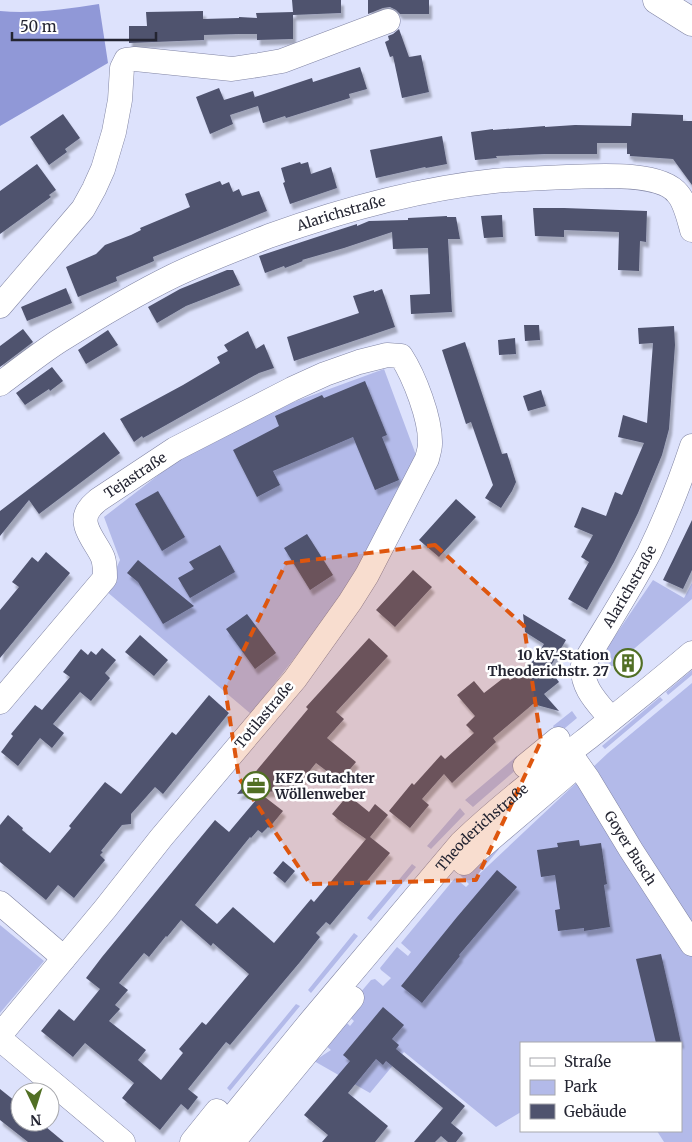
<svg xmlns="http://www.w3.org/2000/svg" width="692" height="1142" font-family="Merriweather,serif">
<defs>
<filter id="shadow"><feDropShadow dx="3" dy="5.5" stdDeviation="1" flood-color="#0004"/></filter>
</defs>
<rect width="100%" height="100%" fill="#dde2fc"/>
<path fill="#b3bae9" d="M384,369L416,455L355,582L296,656L251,714L106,591L120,560L104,517L174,463L291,403Z
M653,580L684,598L692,583V599L614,666H607L602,661V655Z
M692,670V675L668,695L666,692Z
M692,683V1142H664L657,1131H681V1043H521V1112L496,1127L404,1052L370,1093L314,1061L331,1050L325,1045L340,1016L350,1026L354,1021L344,1012L371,980L375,979L383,986L391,978L381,970L380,968L397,947L408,956L411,952L401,943L455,878L466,887L469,884L459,874L492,840L499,849L474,879L608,753Z
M660,697L663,700L605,749L602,746Z
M572,711L577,718L559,733L553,726Z
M517,756L525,762L473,807L465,800Z
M460,808L465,814L431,849L427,846Z
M412,864L416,867L371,921L367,918Z
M0,925L44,961L0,1013Z
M354,933L358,936L311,993L308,990Z
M296,1004L300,1006L230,1091L227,1088Z"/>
<path fill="#9098d7" d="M99,4L108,63L0,126V11C33,14 66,9 99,4Z"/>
<path fill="#4f536e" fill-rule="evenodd" filter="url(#shadow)" d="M292,0H341V13L293,15V39L257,40V34H240L204,35V40L129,43V26H147L146,12L203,11V19L239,18V17L257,18L256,13L293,12Z
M368,0H429V14H400L396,10L390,7L383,8L368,14Z
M399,29L409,57L421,55L429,92L402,98L393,56L390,57L385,42L389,40L388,36L393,34Z
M360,67L367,89L349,94L350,98L286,118L285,116L263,123L258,106L230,115L233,124L210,134L196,97L219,88L224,100L253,91L255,98V97L312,78L313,82Z
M632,113L683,115V121H692V185L673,159L630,156V154H627V143H597V154H546L496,156L497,158L475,160L471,132L493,129V130L545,126V127L575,125L631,126Z
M63,114L80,138L65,149L67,152L49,165L30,137Z
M442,136L447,164L426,168L425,167L376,178L370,150Z
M300,162L301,164L308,162L311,174L331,167L337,188L290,204L283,183L285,182L281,168Z
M37,164L56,190L49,195L51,197L0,234V191Z
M220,181L222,185L229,182L233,192L239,189L242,196L259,191L267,211L153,257L154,261L116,277L117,281L78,297L66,267L96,254L105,245L131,235L141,230L140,228L190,207L185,194Z
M533,208H564L647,211L646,242L640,241L639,271L618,270L619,232L564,230V237L535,236Z
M502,215L503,237L484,238L481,216Z
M447,216V217H456L460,239H448L452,312L411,314L410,295L430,294L428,248L393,249L392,232L344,248L302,260L303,261L285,268L284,266L265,273L259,256L326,234L357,224V226L369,221L408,220V218Z
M227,270H233L240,285L186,306L157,323L148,307L180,289Z
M66,288L72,303L27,321L21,307Z
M382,289L395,327L294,361L287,337L359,313L353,296L374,290V292Z
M524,325H539L540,340L525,341Z
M674,326L675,345L669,429L662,455L638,513L614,562L587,610L568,599L589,562L581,557L593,535L574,527L582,507L606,516L615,492L622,495L644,443L618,437L623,415L647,423L653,343L639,344L638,328Z
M23,329L33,342L0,367V346Z
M108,330L118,345L86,364L78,350Z
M248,331L256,349L264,344L274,368L259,373L143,438L142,436L134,442L120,419L183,385L220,363L217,357L228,351L224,345Z
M515,338L516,354L499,355L498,340Z
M465,342L502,454L507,453L516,482L512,491L501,508L485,498L493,485L471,422L466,424L442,350Z
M52,367L63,381L50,391L49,389L25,405L16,393Z
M365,381L387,435L382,437L399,480L375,490L353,437L273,471L280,485L257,497L233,450L279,426L275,416L322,395L324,398Z
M541,390L546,406L528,411L523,396Z
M104,432L120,453L39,514L29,500L0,536V511Z
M158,491L185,537L162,551L135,504Z
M456,499L476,517L439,557L419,540Z
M692,520V570L683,589L663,580Z
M307,534L333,575L310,590L284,548Z
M220,545L235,572L190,598L178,578L194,569L189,562Z
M46,552L70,573L0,658V610L19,587L12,582L32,557L38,562Z
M138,560L172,588L194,606L163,624L138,582L127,573Z
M413,570L432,587L395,627L376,610Z
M247,614L276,653L255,669L226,629Z
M523,614L566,640L549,669L559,682L544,694L559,711L533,704L493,738L496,742L452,783L444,774L422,799L429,805L410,828L389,811L412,783L414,785L441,755L445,759L474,733L466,725L475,716L457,695L474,681L484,693L506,676L510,680L534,660L544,644L525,632Z
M140,635L168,660L154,676L125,652Z
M369,638L388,656L336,712L344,719L327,738L356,762L340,781L316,763L294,790L237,794L308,709L306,707Z
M102,648L116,660L105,673L110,678L91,701L80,692L53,724L64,733L52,748L40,738L18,766L1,752L13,736L11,734L35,705L42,710L70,677L63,672L81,649L88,655L91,651L96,655Z
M209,695L229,713L163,794L155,787L131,814V824L122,825L101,851L103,852L100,855L105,860L74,898L58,885L46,900L0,862V825L8,815L23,828L22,830L50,853L71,828L69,826L105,782L121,794L172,732L176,735Z
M261,794L283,811L269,828L268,827L262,833L258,830L251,838L250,837L195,905L217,924L233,907L274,943L311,899L314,902L366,839L339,820L332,814L348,795L369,812L375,804L388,815L370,837L390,853L330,925L326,922L316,933L320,937L300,962L230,1045L226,1042L188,1089L198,1097L188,1110L181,1104L160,1130L122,1098L134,1083L85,1043L73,1057L41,1031L59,1009L74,1021L100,989L86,978L102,957L215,820L229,832ZM181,920L211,946L213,943L249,974L206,1025L202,1022L179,1049L183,1053L161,1080L138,1060L146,1050L109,1021L120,1009L115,1005L128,990L119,983L144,953L149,957L166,936L167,937Z
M579,840L580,846L601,843L607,884L604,885L610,927L584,931V928L558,931L555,910L560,909L555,875L541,877L537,850L558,847L557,843Z
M283,861L295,871L285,883L273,873Z
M497,870L517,887L459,955L460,956L422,1003L401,986L457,917Z
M661,954L675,1015L681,1043H656L636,959Z
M383,1007L404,1025L392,1039L399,1045L396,1049L465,1106L451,1123L463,1133L456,1142H448L441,1136L435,1142H414L443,1108L386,1061L383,1065L376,1059L348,1093L388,1126L375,1142H322L328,1135L304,1115L350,1061L343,1055Z
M0,1089L20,1105V1122H40L64,1142H28L0,1120Z"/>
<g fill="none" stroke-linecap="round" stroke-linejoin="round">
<defs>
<g id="minor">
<path d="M0,306L83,209L94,189L103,169L114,132L120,100L122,68L126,60L135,59L232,69L259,65L282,61L388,21"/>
<path id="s1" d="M0,384C19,370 39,354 59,341C96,318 134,295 173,276C204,261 237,249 269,236C342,210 417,189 494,181C518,179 542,178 567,177C594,176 661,171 678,194C685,202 689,219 692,230"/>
<path id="s2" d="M0,702L105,578C105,571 105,564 103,558C98,544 76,524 90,508C92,505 95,503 98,500L175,449L292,389L325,374L359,362L387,355L401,356C414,376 431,419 430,444C430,449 428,454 427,459L367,575L350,602L295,679L161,838L105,909L0,1035"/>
<path id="s3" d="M611,719C598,703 581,688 583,665C605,628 629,591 649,553C666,518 680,482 692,446"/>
<path id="s4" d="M569,752L588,779L631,850L692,944"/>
<path d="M525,766L558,739"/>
<path d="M464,863L473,854L567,774"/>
<path d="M0,903L64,958"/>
<path d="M0,1039L123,1142"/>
<path d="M192,1142L217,1111"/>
<path id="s5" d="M212,1142L311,1021L461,843C501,805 544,772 588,738C623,710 658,682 692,653"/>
<path d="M233,1142L352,998"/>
</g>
<path id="major" d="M657,0L692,22"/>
</defs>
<use href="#minor" stroke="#8084a3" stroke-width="25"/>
<use href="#major" stroke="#8084a3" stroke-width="29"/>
<use href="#minor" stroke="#fff" stroke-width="24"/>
<use href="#major" stroke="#fff" stroke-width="28"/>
</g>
<path fill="#de560e" fill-opacity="0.2" stroke="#de560e" stroke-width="4" stroke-dasharray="10 6" stroke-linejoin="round" d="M435,545L524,626L541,741L476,880L310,884L239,778L225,688L286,563Z"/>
<defs>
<symbol id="building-ring" viewBox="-11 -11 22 22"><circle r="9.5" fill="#fff" stroke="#516f24" stroke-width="1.5"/><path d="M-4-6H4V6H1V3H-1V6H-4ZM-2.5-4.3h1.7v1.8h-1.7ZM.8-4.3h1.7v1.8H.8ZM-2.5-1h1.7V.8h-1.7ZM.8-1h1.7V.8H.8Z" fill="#516f24"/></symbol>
<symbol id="office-ring" viewBox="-11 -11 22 22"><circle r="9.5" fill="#fff" stroke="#516f24" stroke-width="1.5"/><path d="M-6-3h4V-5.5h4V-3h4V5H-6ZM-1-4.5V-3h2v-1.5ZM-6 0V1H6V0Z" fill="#516f24"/></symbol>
</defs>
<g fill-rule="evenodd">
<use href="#building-ring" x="612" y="647" width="32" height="32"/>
<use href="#office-ring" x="240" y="770" width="32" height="32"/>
</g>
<g text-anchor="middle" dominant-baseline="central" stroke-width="5" stroke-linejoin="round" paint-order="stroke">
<g font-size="14" fill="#242532" stroke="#fff">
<text stroke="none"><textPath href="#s1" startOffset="384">Alarichstraße</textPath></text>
<text stroke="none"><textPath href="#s2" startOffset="294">Tejastraße</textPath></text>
<text stroke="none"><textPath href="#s3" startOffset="154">Alarichstraße</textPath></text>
<text transform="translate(264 715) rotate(-50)">Totilastraße</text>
<text stroke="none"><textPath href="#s5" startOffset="415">Theoderichstraße</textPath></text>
<text stroke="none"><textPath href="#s4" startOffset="114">Goyer Busch</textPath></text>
</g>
<g font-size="14" font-weight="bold" fill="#242532" stroke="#fff" text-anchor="end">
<text x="609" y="655">10 kV-Station<tspan x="609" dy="16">Theoderichstr. 27</tspan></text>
<text x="275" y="778" text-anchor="start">KFZ Gutachter<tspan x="275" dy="16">Wöllenweber</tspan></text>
</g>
</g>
<rect x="520" y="1042" width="162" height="90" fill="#ffffff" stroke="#a7a8ad"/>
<rect x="530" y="1058" width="25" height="8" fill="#ffffff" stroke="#a7a8ad"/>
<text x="564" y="1067" font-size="15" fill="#242532">Straße</text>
<rect x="530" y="1080" width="25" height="15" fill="#b3bae9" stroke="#a7a8ad"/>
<text x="564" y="1092" font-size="15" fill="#242532">Park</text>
<rect x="530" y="1104" width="25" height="15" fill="#4f536e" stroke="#a7a8ad"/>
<text x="564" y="1117" font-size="15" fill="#242532">Gebäude</text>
<g transform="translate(35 1107) rotate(176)"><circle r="24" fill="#ffffff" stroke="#a7a8ad"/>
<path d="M0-4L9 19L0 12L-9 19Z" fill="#516f24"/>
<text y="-8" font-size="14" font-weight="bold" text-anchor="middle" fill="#242532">N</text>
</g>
<path d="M12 32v8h144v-8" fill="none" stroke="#242532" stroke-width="2.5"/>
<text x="20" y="32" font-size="15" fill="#242532" stroke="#ffffff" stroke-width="4" paint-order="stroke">50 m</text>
</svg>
